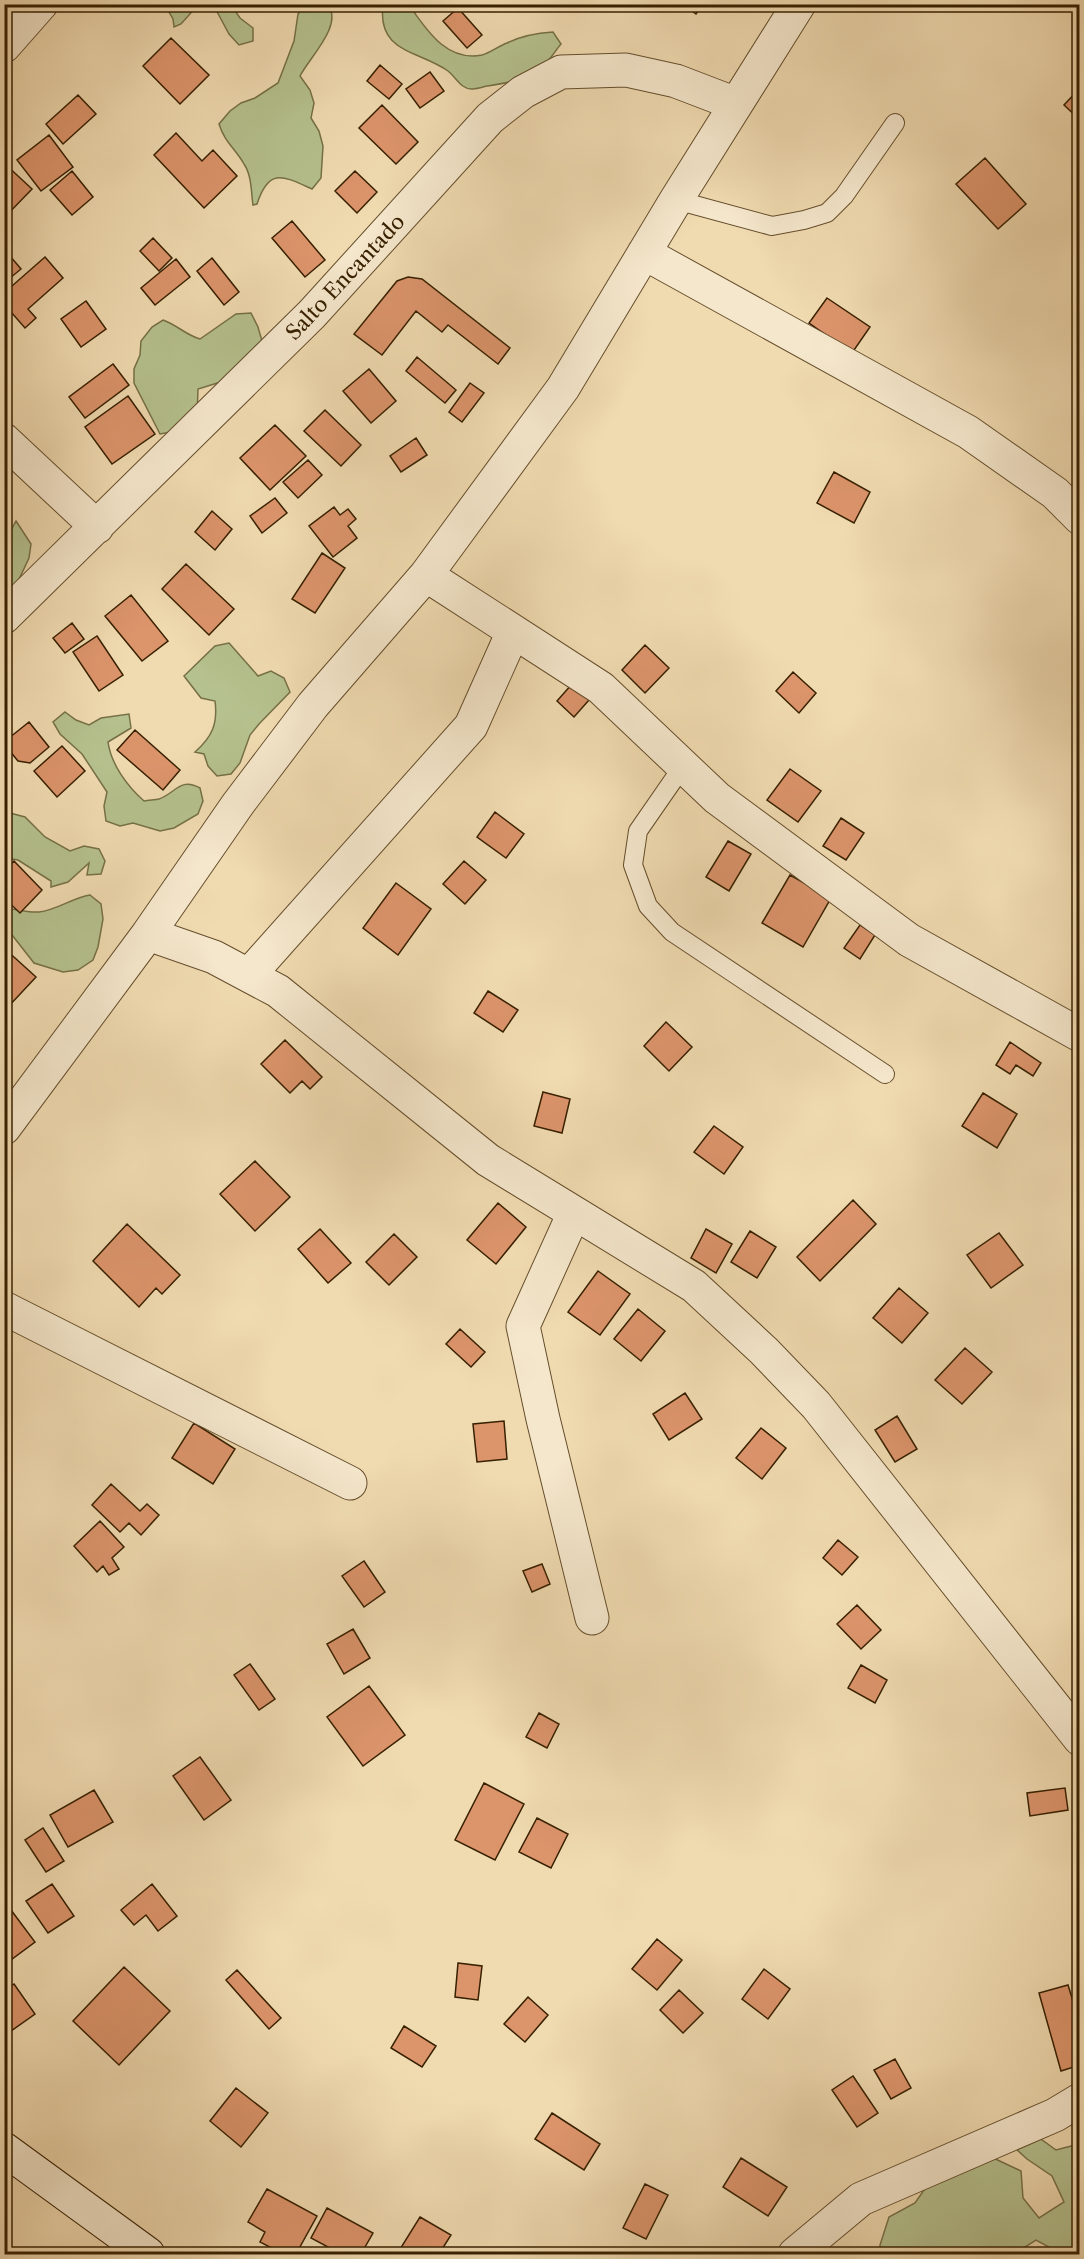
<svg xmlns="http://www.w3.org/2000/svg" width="1084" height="2259" font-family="'Libre Caslon Text',serif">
<rect width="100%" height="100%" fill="#f0dab0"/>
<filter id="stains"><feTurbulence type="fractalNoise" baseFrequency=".00333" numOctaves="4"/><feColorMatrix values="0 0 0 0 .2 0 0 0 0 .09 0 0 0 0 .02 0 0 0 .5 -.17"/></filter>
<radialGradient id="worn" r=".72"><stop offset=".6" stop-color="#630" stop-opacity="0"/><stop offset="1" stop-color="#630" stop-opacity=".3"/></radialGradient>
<path fill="#b5c18e" stroke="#767047" stroke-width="1.5" d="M165,5V4L198,5L181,24L174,27L173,19Z
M208,5H231L240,18L253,28V41L239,45L229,34L215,8Z
M306,5H327C345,23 309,58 300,76L310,90L314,103L311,118L319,131L323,146L321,178L312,189C283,176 269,167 257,204L253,205C251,192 252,176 244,164C235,148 225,143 219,124L230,111L241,103L255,98L278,83L294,41L298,14Z
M383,5H409C426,29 446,62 482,55C490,53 499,46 507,43C521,36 537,33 553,32L561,44C555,51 550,60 543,66C528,80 507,83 487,86C483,87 477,89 473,89C461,90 456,77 448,71C418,50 377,53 383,5Z
M251,313L258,327L262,341L227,380L198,389L197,417L187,429L160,434L134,383V369L140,355L141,341L152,327L163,320C177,325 186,335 200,339L236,314Z
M16,521L31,544L29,558L5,609L4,573L10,564L9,534Z
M229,643L258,676L271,671L284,678L290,692L259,724L250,735L240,763L231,774L217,776L208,766L204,754L195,752C212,737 218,724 215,701L201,698L184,676L215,646Z
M65,712L76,720L89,725L101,718L129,714L131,728L108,742C111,764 127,786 144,801C149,800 155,800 159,799C176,793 180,777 200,788L203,801L198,814L174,828L160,831L133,823L120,826L106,821L104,806L107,792L82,754L60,734L53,722Z
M5,809L10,813L25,817L45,837L70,851L84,846L99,849L105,861L101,874L87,875L89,863L68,882L51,887V881L18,860L5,858Z
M90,895L101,904L103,919L98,947L93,960L78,970L63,972L34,963L5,926V908C15,909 28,913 39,912C57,910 72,898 90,895Z
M1034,2134L1056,2150L1079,2144V2254H1062L1036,2240L1014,2254H881L880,2245L889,2217L915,2203L931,2180L970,2147L1021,2171L1023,2198L1039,2218L1064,2202L1052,2176L1027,2159L1006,2140Z"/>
<path fill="#dc946b" stroke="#372000" stroke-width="1.5" d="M682,4H703L696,14Z
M458,8L482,35L467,48L443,21Z
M171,38L209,75L180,104L143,66Z
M380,65L402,84L389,99L367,81Z
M430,72L444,91L420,108L406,89Z
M1080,88V120L1064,105Z
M78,95L96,114L63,144L46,124Z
M382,105L418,142L396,164L359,128Z
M176,133L202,161L213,150L237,176L204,208L154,155Z
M49,135L73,167L41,191L17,160Z
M985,158L1026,204L998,229L956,184Z
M4,163L32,189L4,218Z
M72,171L93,197L72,215L50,190Z
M355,171L377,192L357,213L335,191Z
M292,221L325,260L305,277L272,238Z
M153,238L172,258L159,271L140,251Z
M4,249L21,269L4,283Z
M45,257L63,278L28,309L36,318L25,328L4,304V293Z
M212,258L239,292L224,305L197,271Z
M176,259L190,277L155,305L141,288Z
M408,277L422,279L510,348L498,364L448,325L442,332L416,311L382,355L354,334L397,281Z
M827,298L870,327L852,353L809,323Z
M86,301L106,329L81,347L61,319Z
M417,357L456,390L445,403L406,371Z
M113,364L129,385L85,418L69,397Z
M369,369L396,401L371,423L343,391Z
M470,383L484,393L462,422L449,412Z
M128,396L155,434L112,464L85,427Z
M325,410L361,445L341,466L304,431Z
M275,425L306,456L270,490L240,458Z
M416,438L427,455L401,472L390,456Z
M308,460L322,475L298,498L283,482Z
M834,472L870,492L854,523L817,503Z
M275,498L287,513L262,533L250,516Z
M334,507L340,515L348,509L356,519L348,526L357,538L333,557L309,526Z
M212,511L232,529L215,550L195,532Z
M322,553L345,568L315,613L292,599Z
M186,564L234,609L209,635L162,589Z
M131,595L168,641L142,661L105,616Z
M72,623L84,639L65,653L53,638Z
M97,636L123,675L99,691L73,652Z
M645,645L669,668L645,693L622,670Z
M793,672L816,693L799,713L776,691Z
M572,684L589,700L574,717L557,701Z
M29,722L49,747L30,763L18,761L4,744V742Z
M135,730L180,770L163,790L117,750Z
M62,746L85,771L57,797L34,771Z
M790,769L821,791L798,822L767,800Z
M495,812L524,834L506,858L477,837Z
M841,818L864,833L846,860L823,846Z
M728,841L751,854L729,891L706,877Z
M14,861L42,890L20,913L4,898V871Z
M464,861L486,880L465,904L443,884Z
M790,875L831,898L803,947L762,923Z
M396,883L431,909L398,955L363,928Z
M860,925L875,935L860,959L844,948Z
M4,948L36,977L8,1007L4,1003Z
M488,991L518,1010L503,1032L474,1013Z
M666,1022L692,1047L669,1071L644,1046Z
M285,1040L322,1077L310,1089L302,1081L290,1093L261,1064Z
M1010,1042L1041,1063L1033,1076L1016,1065L1010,1074L996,1065Z
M543,1092L570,1099L562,1133L534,1126Z
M983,1093L1017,1114L997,1148L962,1126Z
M714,1126L743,1147L724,1174L694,1152Z
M255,1161L290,1197L255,1231L220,1194Z
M853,1200L876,1224L820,1281L797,1257Z
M498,1203L526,1227L496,1264L467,1240Z
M127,1224L180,1275L162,1294L156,1288L139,1307L93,1261Z
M320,1229L351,1263L328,1283L298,1249Z
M706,1229L732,1244L716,1273L691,1258Z
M750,1231L776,1247L757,1278L731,1262Z
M999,1233L1023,1265L991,1288L967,1255Z
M394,1234L417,1257L389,1285L366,1262Z
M598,1271L630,1294L600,1335L568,1312Z
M899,1288L928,1313L902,1343L873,1318Z
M638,1309L665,1331L641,1361L614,1339Z
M460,1329L485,1352L471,1367L446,1344Z
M965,1348L992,1372L962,1404L935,1380Z
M685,1393L702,1419L669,1440L653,1414Z
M897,1416L917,1449L895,1462L875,1430Z
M504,1421L507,1459L477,1462L473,1424Z
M194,1423L235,1449L213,1484L172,1458Z
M761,1428L786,1448L762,1479L736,1458Z
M111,1484L140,1511L147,1504L159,1515L141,1535L129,1523L120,1532L92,1505Z
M100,1521L124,1547L112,1558L119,1569L109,1575L103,1566L97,1572L74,1546Z
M838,1540L858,1557L842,1575L823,1558Z
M364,1561L385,1592L364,1607L342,1576Z
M542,1564L550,1584L532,1592L523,1571Z
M857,1605L881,1630L861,1649L837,1624Z
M353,1629L370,1658L344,1674L327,1644Z
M250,1664L275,1699L259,1710L234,1675Z
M861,1665L887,1680L875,1703L848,1688Z
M369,1686L405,1735L363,1766L327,1717Z
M539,1713L559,1724L547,1748L526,1737Z
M200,1757L231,1800L204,1820L173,1776Z
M484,1783L524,1804L495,1860L455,1840Z
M1065,1788L1068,1810L1030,1816L1027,1793Z
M94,1790L113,1822L68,1847L50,1815Z
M537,1818L568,1834L551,1868L519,1852Z
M43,1828L64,1861L46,1872L25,1840Z
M52,1884L74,1916L48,1933L26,1901Z
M152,1884L177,1916L158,1931L146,1915L134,1925L121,1910Z
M11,1910L35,1942L4,1965V1915Z
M657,1939L682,1960L657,1990L632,1969Z
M458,1963L482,1966L478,2000L455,1997Z
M124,1967L170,2011L119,2065L73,2021Z
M764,1969L790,1989L768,2019L742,1999Z
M237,1970L281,2018L269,2029L226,1980Z
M14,1984L35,2014L4,2036V1991Z
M1068,1985L1080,2024V2065L1061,2071L1039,1993Z
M679,1990L703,2013L683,2033L660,2010Z
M528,1997L548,2015L525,2042L504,2024Z
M404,2026L436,2046L422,2067L391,2048Z
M895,2059L911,2088L891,2099L874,2070Z
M853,2076L878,2113L857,2127L832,2090Z
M236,2088L268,2113L241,2147L210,2121Z
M552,2113L600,2144L584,2170L535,2139Z
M741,2158L787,2187L768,2216L723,2187Z
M645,2184L668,2195L646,2239L623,2228Z
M267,2189L317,2216L296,2254H283L260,2242L265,2232L248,2222Z
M327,2208L373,2233L361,2254H341L311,2238Z
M420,2217L451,2235L439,2254H397Z"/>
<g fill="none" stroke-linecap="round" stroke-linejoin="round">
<defs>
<path id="lane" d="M676,200L772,226L804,220L827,213L844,196L895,123
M683,766L638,831L633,865L648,906L672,932L885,1074"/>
<path id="street" d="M4,46L41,4
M644,253L968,432L1055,493L1080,518
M4,440L97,527
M426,575L601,688L717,798L909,940L1080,1035
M4,617L312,314L490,118L523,92L561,72L626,70L676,81L736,104
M148,934L214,957L278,991L488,1160L694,1286L764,1351L816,1405L1080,1739
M249,975L471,726L513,632
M4,1128L148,934L238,804L313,705L426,575L563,388L676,200L799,4
M574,1213L523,1326L543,1419L592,1618
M4,1308L350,1483
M795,2254L861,2199L1055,2115L1080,2100"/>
<path id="secondary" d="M4,2149L148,2254"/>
</defs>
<use href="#lane" stroke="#654e2c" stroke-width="20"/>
<use href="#street" stroke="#654e2c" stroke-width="35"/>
<use href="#secondary" stroke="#372000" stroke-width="35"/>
<use href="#lane" stroke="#f5e7cc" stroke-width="18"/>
<use href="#street" stroke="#f5e7cc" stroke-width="33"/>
<use href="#secondary" stroke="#f5e7cc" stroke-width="33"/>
</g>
<g text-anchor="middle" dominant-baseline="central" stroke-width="4.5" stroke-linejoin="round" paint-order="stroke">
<g font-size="21" fill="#372000" stroke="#f5e7cc">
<text transform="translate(345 277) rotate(-47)">Salto Encantado</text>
</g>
</g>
<rect width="1084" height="2259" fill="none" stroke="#f0dab0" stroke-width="24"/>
<rect x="6" y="6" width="1072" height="2247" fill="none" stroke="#372000" stroke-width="3"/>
<rect x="12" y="12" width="1060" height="2235" fill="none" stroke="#372000" stroke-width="1.5"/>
<rect width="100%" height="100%" filter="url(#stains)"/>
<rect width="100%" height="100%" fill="url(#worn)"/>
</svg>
